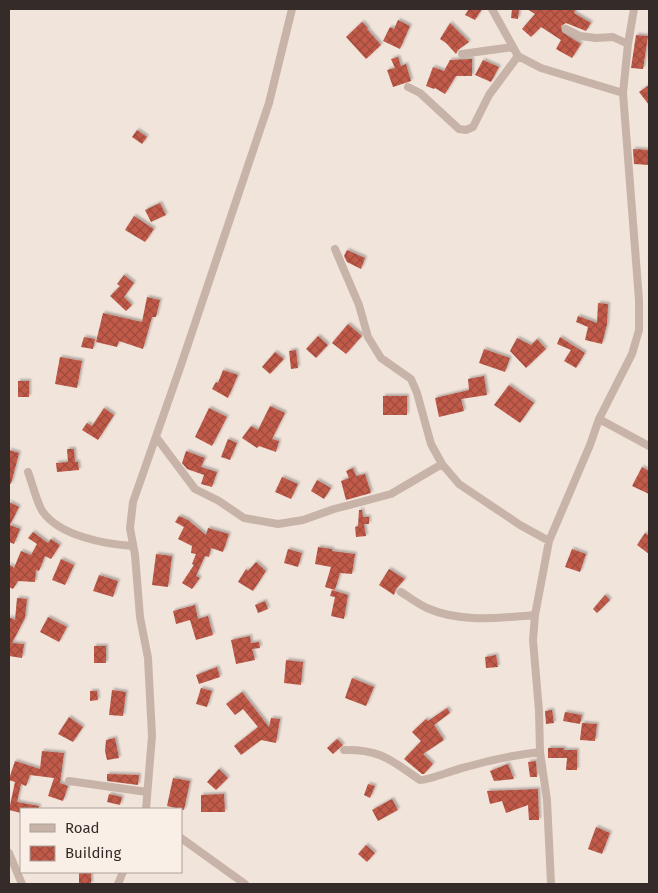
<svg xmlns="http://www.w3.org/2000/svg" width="658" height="893" font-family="'Fira Sans',sans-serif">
<defs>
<pattern id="building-cross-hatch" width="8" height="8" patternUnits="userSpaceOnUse" patternTransform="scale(1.25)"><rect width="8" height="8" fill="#c15a49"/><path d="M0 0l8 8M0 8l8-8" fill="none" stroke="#9e4b3d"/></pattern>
<filter id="shadow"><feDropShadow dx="2" dy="-2" stdDeviation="1" flood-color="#0004"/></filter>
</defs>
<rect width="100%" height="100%" fill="#f1e4db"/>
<path fill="url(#building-cross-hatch)" filter="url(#shadow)" d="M469,9H482L475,20L465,15Z
M512,9H519L518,19L511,18Z
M527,9H576L574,13L591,23L586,31L566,23L561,26L562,32L581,44L572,58L556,49L561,40L541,27L531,37L522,29L535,14Z
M398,20L410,26L400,49L383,41L390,27L394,29Z
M362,22L368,28L367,29L381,45L366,59L346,37Z
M450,23L469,42L458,50L456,54L446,43L440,39Z
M636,35L648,36L643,69L631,68Z
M398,57L401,66L406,64L411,81L393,87L387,70L395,68L391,59Z
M472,59V76H456L445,94L435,88L434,89L426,86L433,67L444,71L450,60Z
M483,60L499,67L491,82L475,75Z
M649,85V105L639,92Z
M137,130L147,137L142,144L132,137Z
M633,149L649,150V165L634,164Z
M160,203L166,215L151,222L145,210Z
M134,216L154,229L145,242L125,230Z
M347,250L365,258L361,269L347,262L344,256Z
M124,275L134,283L124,297L132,305L126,311L110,296L120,286L117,284Z
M147,297L160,300L156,317H152L143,349L119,341L117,347L96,342L103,313L142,322Z
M598,303L608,304L607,324L602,344L585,340L588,327L576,322L578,316L597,323Z
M348,324L362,336L346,354L332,343Z
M318,336L328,345L316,358L306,349Z
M84,337L95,339L93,349L81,347Z
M560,337L585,353L576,368L564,361L571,350L557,344Z
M517,338L531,345L537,339L546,349L526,368L510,351Z
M484,349L510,358L505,372L479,363Z
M296,350L298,368L291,369L289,351Z
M275,352L284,359L270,374L262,367Z
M60,357L82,361L77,388L55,384Z
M223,370L238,375L228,398L212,389L216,382L218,383Z
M484,376L487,395L461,399L464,411L439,417L435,398L469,390L468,379Z
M18,381H29V397H18Z
M509,385L534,403L520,423L494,405Z
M383,396H407V415H383Z
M270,406L285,413L272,439L279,441L276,452L259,446L257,448L242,438L251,426L258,430Z
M104,408L114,415L98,440L82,430L87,423L92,426Z
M209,408L227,417L212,446L195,437Z
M228,439L237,443L230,460L221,457Z
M67,449H74L75,462H78L79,470L57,472L56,463L68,462Z
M9,450L19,453L11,484L9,483Z
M186,451L205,458L201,467L217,472L212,487L201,484L204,475L187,469L182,463Z
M642,467L649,471V494L632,486Z
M353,468L356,476L365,474L371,493L346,500L341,481L349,478L346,471Z
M282,477L298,484L291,499L275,492Z
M317,480L331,488L324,499L311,491Z
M9,502L19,507L10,525L20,529L14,544L9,542Z
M359,510H362L363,517H369V524H364L366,536L356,537L355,527L358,526Z
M179,516L188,520L206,535L208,528L229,534L223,552L211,548L209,557L205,556L196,576L200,578L192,589L182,583L194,565L192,564L196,554L191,553L192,546L178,539L184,527L175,522Z
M33,532L48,543L51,539L60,545L51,559L45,556L39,571L36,570L35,582L18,581L13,589L9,587V564L14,568L21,551L31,555L37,544L28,538Z
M645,533L649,536V554L637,545Z
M318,547L332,549V551L355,554L352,574L340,573L335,590L325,587L331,567L315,564Z
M288,549L302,553L298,567L284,563Z
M572,549L586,554L580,572L565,567Z
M156,554L172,556L168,587L152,585Z
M61,559L74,565L65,585L52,580Z
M256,562L266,571L253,591L238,582L246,569L248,571Z
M389,569L405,579L396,589L394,595L379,585Z
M99,575L118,581L113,597L93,591Z
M332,590L348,595L344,619L331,616L335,597L330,596Z
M605,595L610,600L597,613L593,609Z
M17,598L27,599L25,618L12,643L24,644L22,658L9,656V617L15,620Z
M265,601L268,609L258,613L255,605Z
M195,605L198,619L208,616L213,635L196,640L190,620L176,624L173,611Z
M48,617L67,627L59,642L40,632Z
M250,636L251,643L259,642L260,648L252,649L255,660L236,664L231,640Z
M94,646H106V663H94Z
M496,655L498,667L486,668L485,657Z
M286,660L303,662L301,685L284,683Z
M217,667L220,677L199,684L196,675Z
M352,678L374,687L366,706L345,698Z
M201,688L212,691L207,707L196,704Z
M112,690L126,692L123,716L109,715Z
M90,691H97L98,700L90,701Z
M242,692L269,727L271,718L280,719L276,743L261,740L241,755L234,746L258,727L243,709L235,715L226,704Z
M447,708L450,713L434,725L444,740L423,754L433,764L424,774H422L404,759L421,741L412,732L426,719L428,721Z
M552,710L554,723L546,724L545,711Z
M565,712L582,715L580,724L563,721Z
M69,717L83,727L73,742L58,734Z
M582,723L597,724L595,741L580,740Z
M115,738L119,758L107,760L105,751L106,740Z
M337,739L343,745L333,754L327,748Z
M548,748H564V750H577V770H566L567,758H548Z
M42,751L64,753L60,783L68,786L63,801L48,796L54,778L30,775L26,786L21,784L17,802L39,806V809H21V813L9,810L15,782L9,780V779L15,761L40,769Z
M536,761L537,777H530L528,762Z
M508,764L514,779L494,781L490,771Z
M219,769L228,778L216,790L207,782Z
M107,774L139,775L138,785L107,781Z
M173,778L190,781L184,810L167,806Z
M368,784L375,786L370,798L364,795Z
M538,789L539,820H529L528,805L506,813L502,801L490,804L487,791Z
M109,794L122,797L120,805L107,802Z
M224,794L225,812H201V795Z
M392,799L398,810L378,821L372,810Z
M596,827L610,833L602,854L588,849Z
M366,845L375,853L367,862L358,854Z
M79,873H91V884H79Z"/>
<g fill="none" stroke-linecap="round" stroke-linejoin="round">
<path stroke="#c8b3a8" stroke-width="8" d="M492,9L518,56L541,68L623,93
M566,29L580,36L596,38L613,37L628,44
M462,54L513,47
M408,87L420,93L459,129L466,130L473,127L489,95L518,56
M335,249L359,305L368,337L381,358L411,379L417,393L431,444L442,464L459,484L520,525L549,541
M599,419L649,446
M156,437L195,489L219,501L244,518L278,524L303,520L334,509L391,494L442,464
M28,472C32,482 37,504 43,512C60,536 105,544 132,546
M401,592C409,597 418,604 427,608C460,623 500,618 535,615
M344,750C381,749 392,761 420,780C427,781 456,769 466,767C490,760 515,755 540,752
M69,781L147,792
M146,809L152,736L148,658L140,617L135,555L130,528L133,502L181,365L269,103L292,9
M181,838L245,884
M9,853L22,884
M118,884L123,872
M551,884L547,800L540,752L539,711L533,640L535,615L549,541L590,445L599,419L632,354L639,330V300L623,93L628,44L634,9"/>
</g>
<rect width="658" height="893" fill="none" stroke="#352b28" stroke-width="20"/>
<rect x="20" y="808" width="162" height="65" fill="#f9efe7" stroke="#aba19b"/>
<rect x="30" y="824" width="25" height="8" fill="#c8b3a8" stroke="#aba19b"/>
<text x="65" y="833" font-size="15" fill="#352b28">Road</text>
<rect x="30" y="846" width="25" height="15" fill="url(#building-cross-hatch)" stroke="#aba19b"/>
<text x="65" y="858" font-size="15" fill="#352b28">Building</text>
</svg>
